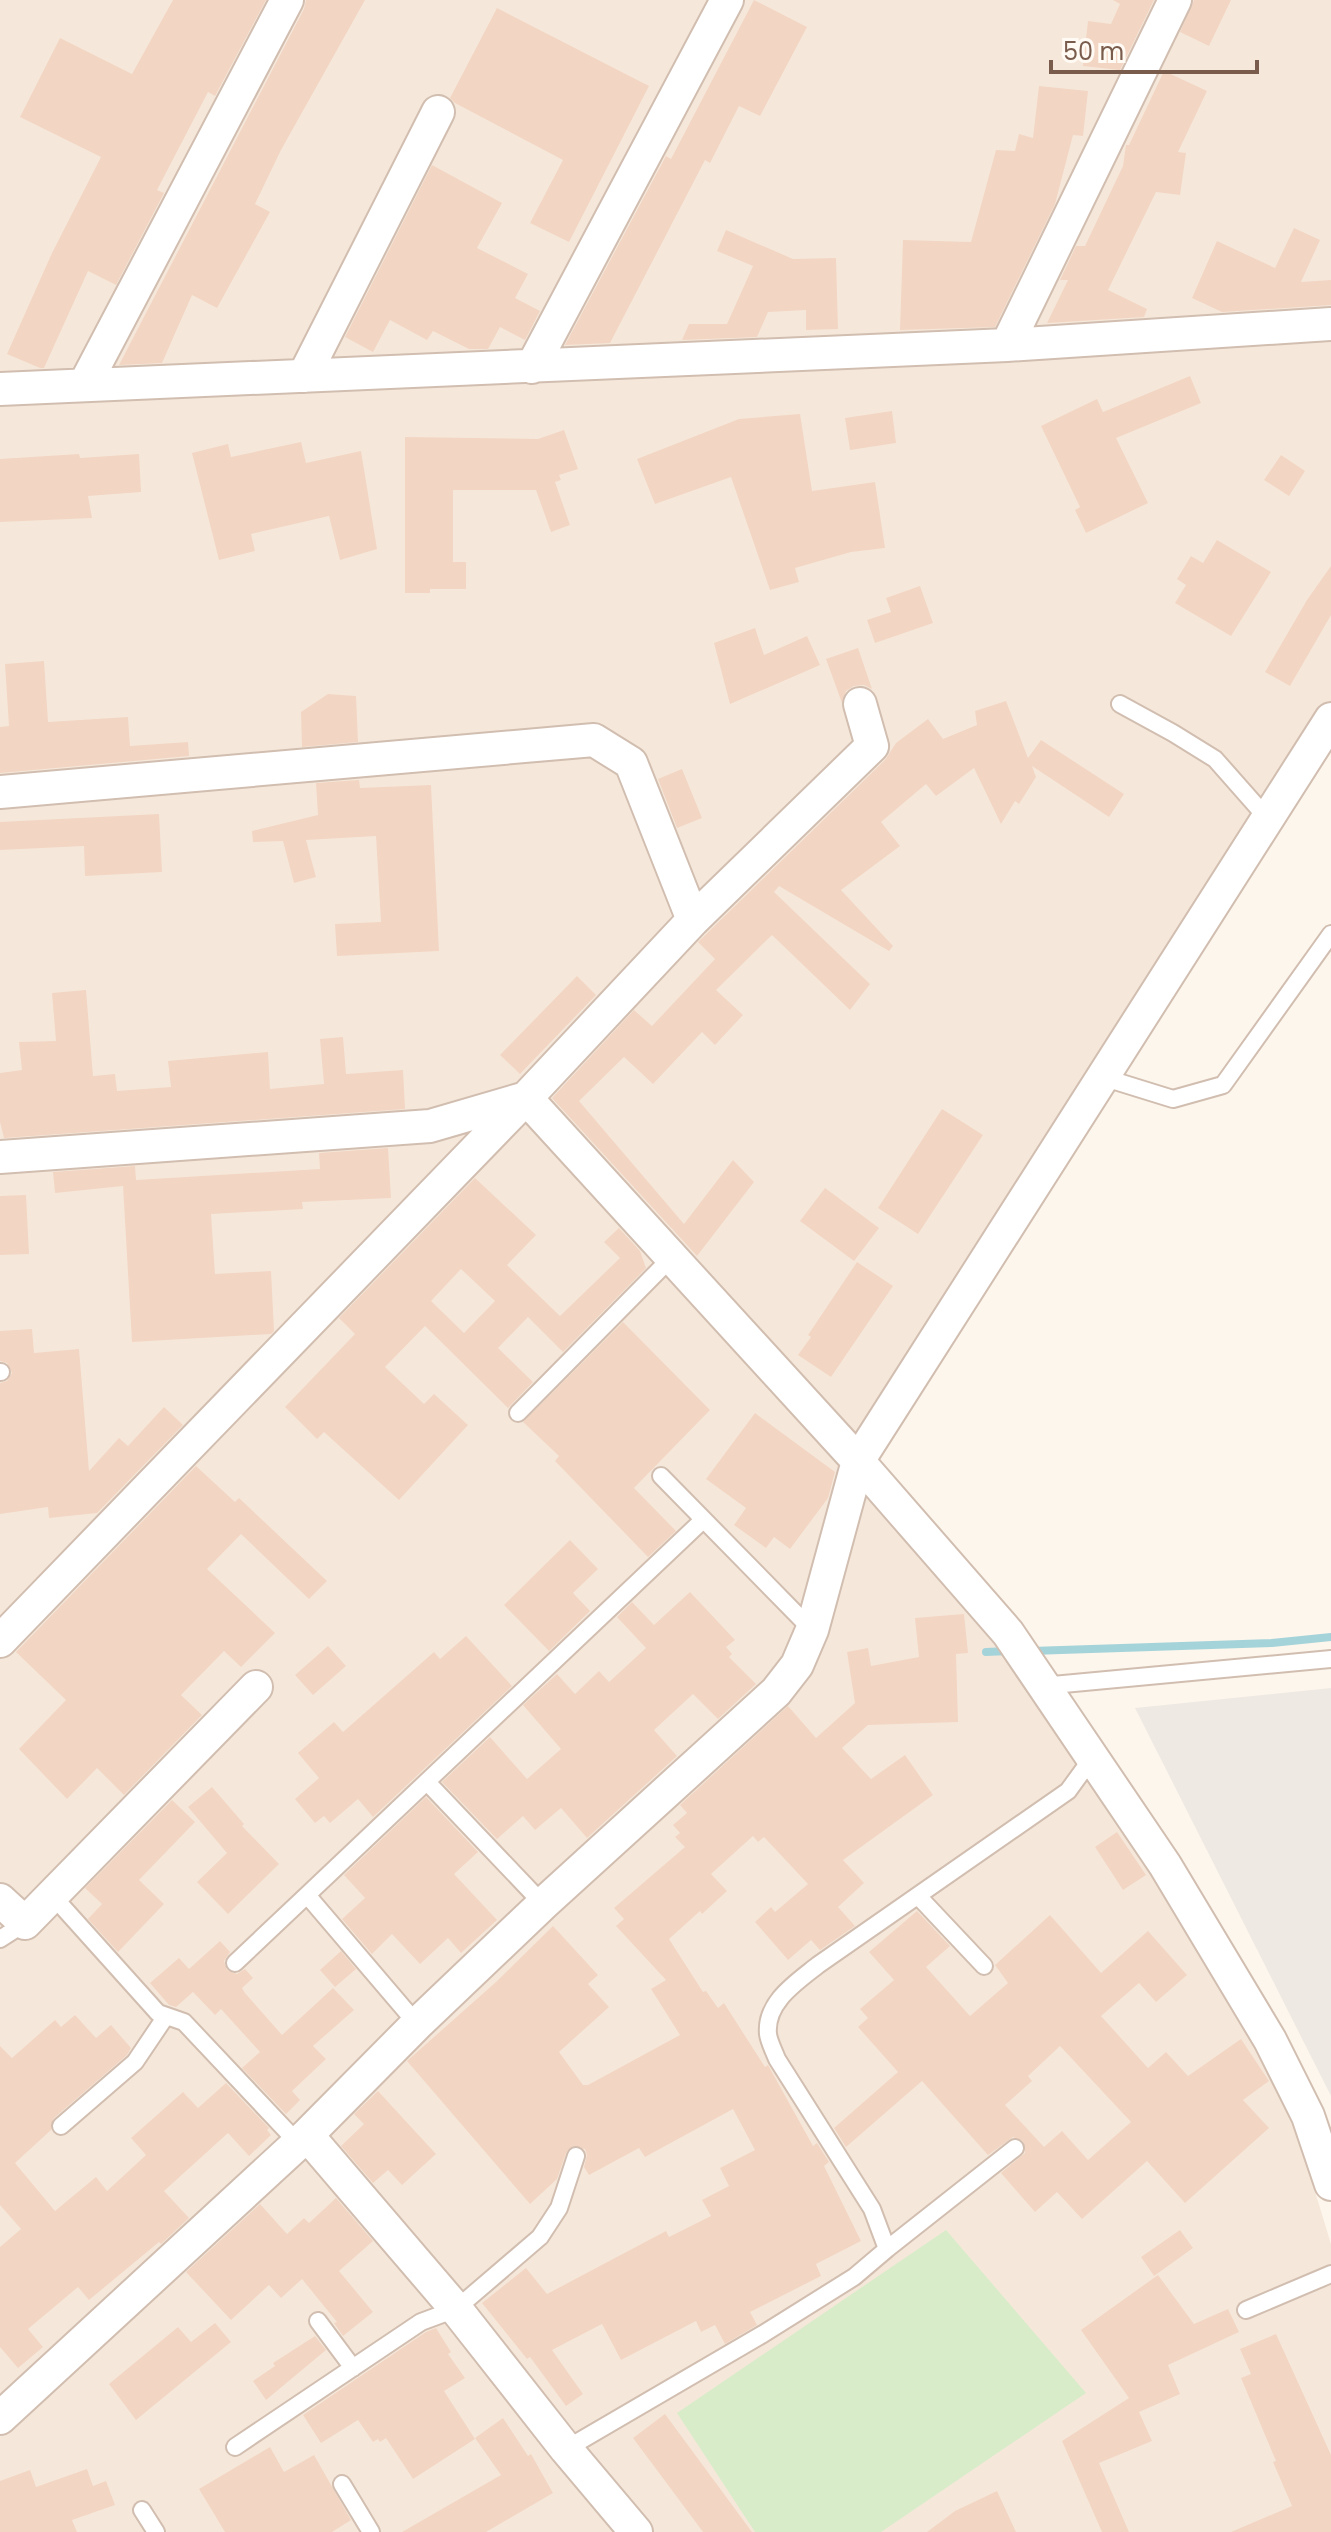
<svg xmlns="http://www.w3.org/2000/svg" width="1331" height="2532" font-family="Poppins,sans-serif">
<rect width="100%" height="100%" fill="#fdf6ec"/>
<path fill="#f5e8da" d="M0,0H1331V721L845,1465L992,1624L1127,1830L1286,2096L1331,2244V2532H0Z"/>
<path fill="#efe9e4" d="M1331,1688V2096L1135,1708Z"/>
<path fill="#d8ecc9" d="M946,2230L1086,2393L881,2532H755L677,2413Z"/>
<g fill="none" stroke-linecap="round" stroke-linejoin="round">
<path stroke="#a5d3da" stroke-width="8" d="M1031,1651L1272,1643L1331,1637
M986,1652L1009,1651"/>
</g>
<path fill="#f3d5c3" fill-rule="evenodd" d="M173,0H266L215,96L208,92L157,190L164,193L116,285L88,271L44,368H40L7,354L52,253L101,157L20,117L60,38L132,74Z
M306,0H365L281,150L255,204L270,212L217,308L192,295L162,363L119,365L304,9Z
M754,0L807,27L760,116L739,106L710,163L705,160L610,343L565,345L666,156L671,159Z
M1113,0H1154L1120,70L1083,66L1088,21L1111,24L1120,4Z
M1194,0H1231L1209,46L1180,32Z
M497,8L649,86L569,242L530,223L563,160L455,103L450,98Z
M1164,71L1207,91L1178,152L1186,153L1180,195L1156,192L1108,290L1147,309L1144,317L1047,323L1068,280H1060L1076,246H1085L1123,166L1126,145H1129Z
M1039,86L1088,91L1083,136L1073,135L1055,204L995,327L900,330L903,240L971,242L996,150L1015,151L1019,134L1033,138Z
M432,165L502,203L477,248L528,274L515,298L540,311L525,340L500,327L488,349H469L433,331L427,340L390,320L373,352L345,337Z
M1294,228L1320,240L1301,282L1331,280V305L1222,312L1192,298L1217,241L1275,268Z
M726,230L793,259L836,258L838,329L806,330V310L768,312L757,337L682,340L689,324H727L753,266L717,251Z
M1190,376L1201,403L1116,438L1148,503L1086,533L1075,510L1080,507L1041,426L1097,399L1103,412Z
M892,411L896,443L850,450L845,418Z
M800,414L812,491L875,482L885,548L851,552L795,568L799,582L770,590L731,477L655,504L637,459L739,419Z
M564,430L578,469L559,475L561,480L555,482L570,525L551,532L536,490H453V562H466V589H430V593H405V437L538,439Z
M301,442L306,463L361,451L377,549L340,560L329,516L251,534L255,551L219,560L192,453L228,444L231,457Z
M79,454L80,458L139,454L141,492L88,496L92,518L0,522V459Z
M1281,455L1305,471L1289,496L1264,480Z
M1217,540L1271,572L1231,636L1175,603L1186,585L1177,579L1191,556L1203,563Z
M1331,566V615L1290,686L1265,672L1307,600Z
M920,586L933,623L875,643L867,620L891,612L886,598Z
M755,628L764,655L807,636L820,665L730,704L714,643Z
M858,648L872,689L864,685L854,686L846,691L842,703L826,659Z
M44,661L48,722L128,717L130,746L188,742L189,756L0,773V727L9,726L5,664Z
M328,694L356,696L358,742L302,747L301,712Z
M1006,701L1028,758L1041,740L1124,794L1109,817L1032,766L1036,777L1019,804L1015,801L1001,824L974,768L936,796L926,784L881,822L900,846L841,890L893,946L889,951L779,886L774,892L870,984L850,1010L772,935L716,990L743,1015L715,1045L702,1032L653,1084L624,1057L579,1101L684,1224L733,1160L754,1182L697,1256L552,1098L634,1010L652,1026L715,959L698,942L885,760L896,743L928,719L943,739L977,725L975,711Z
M682,769L702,818L677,828L658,779Z
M359,780L360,788L431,785L439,951L337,956L335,924L381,922L376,836L306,840L316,877L294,883L283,841L253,842L252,831L318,815L316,783Z
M159,814L162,872L85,876L84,846L0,850V822Z
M577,976L596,995L520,1074L500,1055Z
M86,990L93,1076L115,1074L117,1091L171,1087L168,1061L268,1052L270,1089L324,1084L320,1039L343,1037L346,1074L403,1070L405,1109L4,1138L0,1122V1073L22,1070L19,1042L56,1041L52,993Z
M942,1109L983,1135L918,1234L878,1208Z
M388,1148L391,1198L302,1202L303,1209L211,1214L215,1274L271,1271L274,1331L271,1334L132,1342L123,1186L55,1193L53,1172L135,1166L136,1180L320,1169L319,1153Z
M475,1178L536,1235L507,1265L560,1316L620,1258L604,1242L619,1228L640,1251L646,1268L563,1352L528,1317L498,1348L533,1382L508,1408L425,1326L385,1367L424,1404L434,1394L468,1425L399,1500L324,1432L317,1439L285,1407L355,1334L339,1318ZM461,1269L495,1301L464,1333L431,1301Z
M825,1188L879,1228L854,1261L800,1221Z
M26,1195L29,1254L0,1255V1196Z
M857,1262L893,1286L831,1377L798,1355L811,1337L808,1335Z
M623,1322L710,1410L634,1488L676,1531L648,1557L555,1461L559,1456L523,1422Z
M32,1329L34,1353L79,1349L89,1471L119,1438L128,1446L164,1407L183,1425L97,1513L49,1518L48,1507L0,1514V1383L7,1381L12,1373L7,1363L0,1361V1331Z
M755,1413L835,1472L828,1498L790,1549L774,1537L766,1548L734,1525L746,1508L706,1479Z
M196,1466L235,1502L239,1498L327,1581L309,1599L241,1534L207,1569L275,1633L241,1667L224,1651L181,1695L202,1715L124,1795L97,1768L67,1799L19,1749L66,1700L16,1652Z
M570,1540L598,1569L573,1593L590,1611L549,1651L504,1605Z
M690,1592L735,1640L726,1647L732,1654L729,1657L756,1684L718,1719L693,1694L654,1730L677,1756L587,1838L561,1808L535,1830L523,1816L497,1839L442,1782L490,1737L527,1779L561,1749L523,1705L557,1674L575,1694L599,1671L609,1682L646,1648L617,1617L632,1602L654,1625Z
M964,1614L968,1653L956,1654L958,1722L868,1725L842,1748L871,1779L905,1755L933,1795L843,1860L864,1883L838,1907L855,1926L820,1950L811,1940L788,1960L755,1922L771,1907L775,1912L808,1884L764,1837L758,1842L753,1836L711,1874L727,1891L702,1914L700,1911L669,1939L703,1992L706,1991L718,2008L724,2003L765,2067L768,2065L813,2146L817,2143L829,2162L824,2166L861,2241L816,2264L821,2276L750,2312L757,2325L725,2344L715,2325L701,2332L696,2321L621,2360L602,2324L552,2350L583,2394L566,2406L530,2357L527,2359L482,2303L526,2268L547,2294L666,2231L669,2237L711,2216L702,2200L729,2186L720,2168L755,2150L733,2109L645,2157L639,2148L589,2175L584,2167L587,2155L585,2149L573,2146L566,2153L557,2179L530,2204L407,2061L496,1982L553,1926L598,1975L588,1984L609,2007L559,2052L583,2085H588L680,2035L651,1989L666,1980L616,1926L624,1919L614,1908L685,1847L675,1837L680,1833L673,1825L687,1813L680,1805L788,1706L816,1738L855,1703L847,1652L868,1648L871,1666L919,1657L915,1618Z
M466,1636L512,1686L373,1817L358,1799L330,1823L324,1816L315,1823L295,1799L319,1778L298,1753L334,1722L343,1732L434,1652L440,1659Z
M328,1646L346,1666L313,1695L295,1675Z
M212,1787L244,1824L242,1826L279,1864L228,1914L197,1882L227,1853L188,1807Z
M426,1797L478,1852L454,1874L497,1920L461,1953L448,1938L420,1964L392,1934L372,1954L342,1919L365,1898L344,1875Z
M172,1800L195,1822L139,1880L164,1904L118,1952L88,1919L102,1904L85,1888Z
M1117,1832L1146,1875L1123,1890L1095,1847Z
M917,1911L950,1946L926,1967L970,2016L1008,1983L995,1965L1050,1915L1101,1973L1148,1931L1187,1975L1156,2002L1139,1983L1101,2016L1148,2068L1166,2052L1188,2076L1241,2039L1269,2081L1243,2100L1269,2128L1185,2203L1147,2161L1082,2219L1057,2192L1035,2212L1001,2173L1025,2153L1023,2141L1013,2137L988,2155L922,2081L846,2147L834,2128L898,2072L858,2027L868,2018L860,2009L894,1980L869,1952ZM1060,2046L1131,2122L1088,2160L1062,2131L1044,2147L1005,2105L1032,2081L1028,2076Z
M220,1941L230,1952L224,1961L227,1970L237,1974L245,1969L253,1978L242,1988L245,1993L282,2035L333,1988L354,2010L313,2046L326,2059L292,2091L300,2100L286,2114L242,2068L260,2052L221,2009L215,2015L193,1992L176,2007L169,2005L150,1983L179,1958L189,1969Z
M341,1951L356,1969L335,1987L320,1970Z
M75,2015L96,2038L111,2025L131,2048L127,2055L54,2118L51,2130L15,2163L55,2211L96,2177L107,2191L146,2155L131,2138L183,2092L198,2108L226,2083L269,2128L267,2130L271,2135L249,2156L228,2133L164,2191L189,2218L161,2244L159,2242L89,2300L78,2287L28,2329L43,2347L18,2368L0,2347V2247L21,2229L0,2205V2046L12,2058L55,2020L61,2027Z
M378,2091L436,2154L402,2185L388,2170L373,2183L341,2146L364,2124L354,2114Z
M336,2198L373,2241L339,2271L373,2312L343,2336L334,2323L337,2322L302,2279L281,2298L269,2285L231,2320L186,2272L260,2204L287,2234L304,2218L309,2223Z
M1180,2230L1193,2248L1154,2276L1141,2257Z
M1158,2275L1194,2324L1228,2309L1239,2332L1168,2365L1180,2394L1139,2412L1152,2441L1099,2463L1129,2532H1102L1062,2441L1129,2398L1081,2330Z
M215,2323L231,2342L136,2420L109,2384L178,2327L191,2342Z
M436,2328L451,2352L448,2354L465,2378L444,2391L475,2439L413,2479L386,2438L380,2442L378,2439L373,2442L358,2420L321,2443L303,2415L426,2332Z
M1276,2334L1331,2455V2532H1231L1292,2506L1273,2462L1276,2461L1241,2378L1251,2374L1240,2349Z
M315,2336L326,2350L266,2400L253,2381L275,2366L273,2363Z
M665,2414L752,2532H703L633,2438Z
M503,2418L528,2456L531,2454L553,2493L486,2532H402L501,2475L475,2438Z
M270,2447L284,2472L314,2455L351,2520L332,2532H225L199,2489Z
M87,2469L93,2486L106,2481L115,2505L72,2520L77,2532H0V2481L30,2470L36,2487Z
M997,2491L1016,2532H927L955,2511Z"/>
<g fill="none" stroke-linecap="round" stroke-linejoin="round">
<defs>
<path id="lane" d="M1120,704L1173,733L1215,759L1267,818
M1102,1077L1173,1099L1223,1085L1331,934
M0,1372H1
M518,1413L672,1257
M661,1476L812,1630
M1042,1686L1331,1659
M427,1782L543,1904
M52,1895L158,2013L184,2022L298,2143
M307,1895L703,1520
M918,1896L984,1966
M0,1939L25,1923
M235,1963L307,1895L417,2024
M61,2126L135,2062L166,2016
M887,2249L1015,2148
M1246,2310L1331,2274
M318,2321L353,2368
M235,2447L421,2322L456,2309L540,2237L559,2208L576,2156
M566,2449L763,2334L854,2277L887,2249L872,2209L777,2059C774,2051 769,2042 768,2034C765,2002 797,1982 818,1965L1068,1791L1092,1758
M342,2484L371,2532
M142,2510L156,2532"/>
<path id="street" d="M1007,345L1175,0
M532,367L727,0
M304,376L438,112
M85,384L287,0
M0,389L1007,345L1331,324
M0,792L594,740L631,763L693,920
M0,1157L430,1126L526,1098L858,1461L1008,1633L1165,1865L1270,2040L1308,2116L1331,2184
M0,1641L526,1098L693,920L872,746L860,704
M0,1900L25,1923L256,1687
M307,2135L456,2309L566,2449L636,2532
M0,2418L307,2135L417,2024L543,1904L776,1692L797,1665L812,1630L858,1461L1331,719"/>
</defs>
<use href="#lane" stroke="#d1beb0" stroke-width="20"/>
<use href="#street" stroke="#d1beb0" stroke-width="36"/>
<use href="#lane" stroke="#fff" stroke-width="16"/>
<use href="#street" stroke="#fff" stroke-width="32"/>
</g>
<path d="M1051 60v12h206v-12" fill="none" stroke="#7a5c4d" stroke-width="4"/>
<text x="1063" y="60" font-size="24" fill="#7a5c4d" stroke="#fffaf3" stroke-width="6" paint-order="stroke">50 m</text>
</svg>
